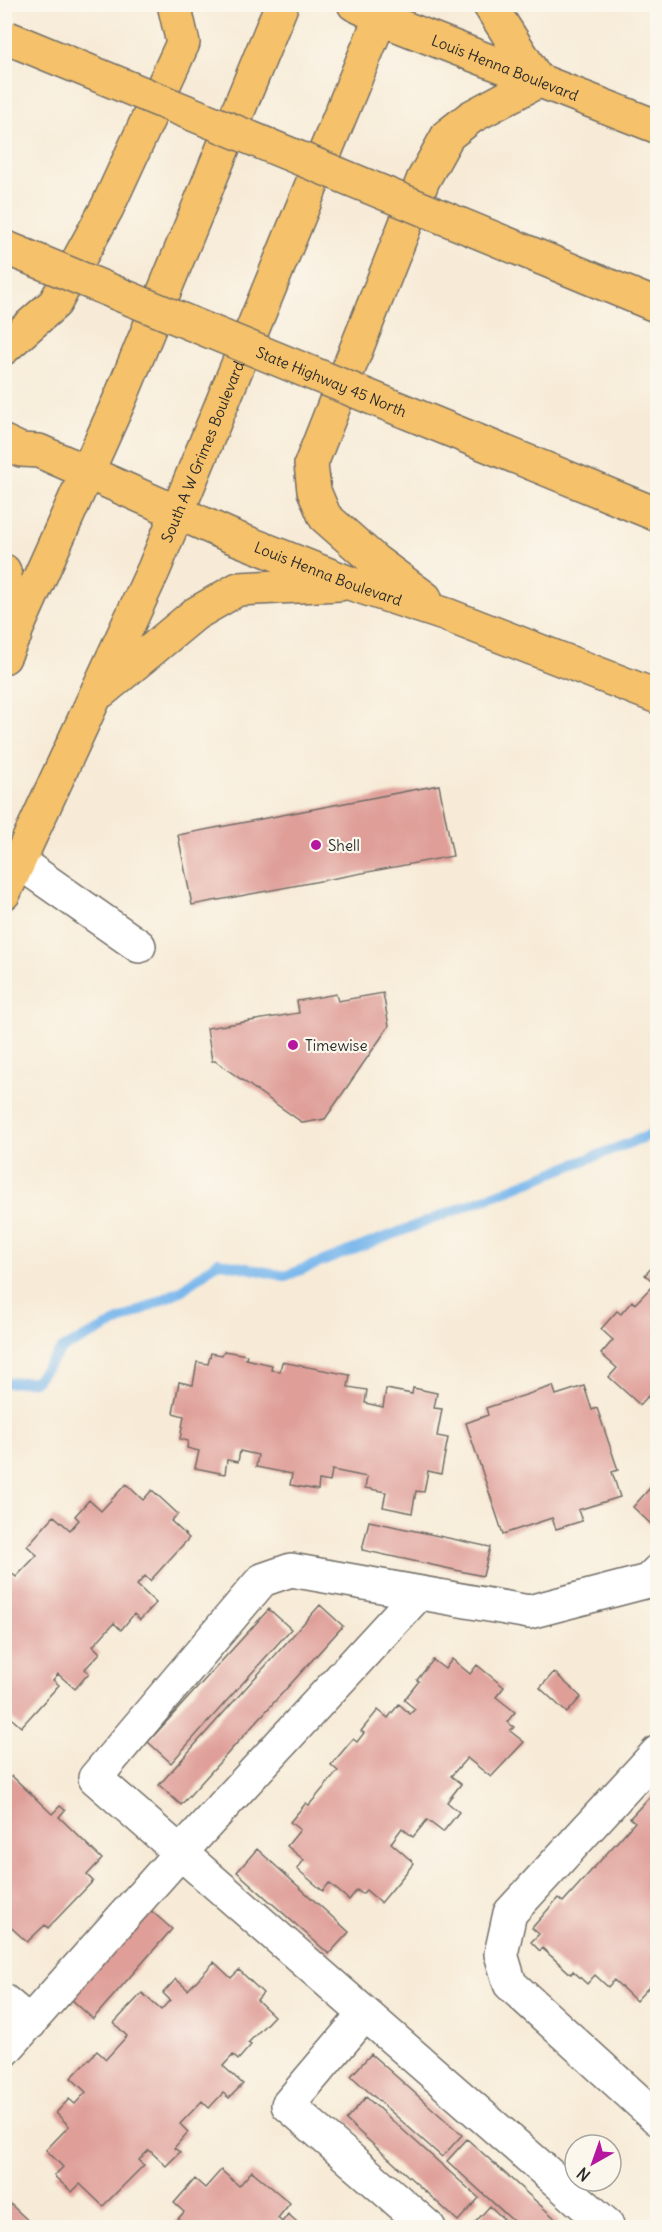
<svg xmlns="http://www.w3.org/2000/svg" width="662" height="2232" font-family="Delius,sans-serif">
<rect width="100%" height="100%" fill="#fbf7ec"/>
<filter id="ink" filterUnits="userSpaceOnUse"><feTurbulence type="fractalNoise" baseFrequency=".0167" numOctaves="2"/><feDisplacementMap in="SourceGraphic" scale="12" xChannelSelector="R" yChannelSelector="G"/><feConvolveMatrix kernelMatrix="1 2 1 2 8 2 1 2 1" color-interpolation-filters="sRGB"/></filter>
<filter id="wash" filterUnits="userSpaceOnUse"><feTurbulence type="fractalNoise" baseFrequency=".008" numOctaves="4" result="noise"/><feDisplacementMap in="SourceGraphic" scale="24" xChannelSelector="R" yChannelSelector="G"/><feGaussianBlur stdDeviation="1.35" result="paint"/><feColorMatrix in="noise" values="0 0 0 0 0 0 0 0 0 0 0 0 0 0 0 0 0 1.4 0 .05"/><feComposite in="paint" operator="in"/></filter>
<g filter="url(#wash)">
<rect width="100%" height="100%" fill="#f7ebd7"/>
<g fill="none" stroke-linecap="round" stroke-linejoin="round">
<path stroke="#79b7ec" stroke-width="10" d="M4,1383L35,1381L62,1349L182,1290L218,1262L285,1276L658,1132"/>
</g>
<g id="blocks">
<path fill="#df9e98" d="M439,785L453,856L192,905L178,835Z
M383,993L389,1026L325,1119L303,1123L215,1061H212L207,1028L299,1013L297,1001L336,994L338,1001Z
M658,1261V1405L648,1396L640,1405L609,1377L617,1368L601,1354L613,1340L601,1329L617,1311L621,1314L632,1301L635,1304L655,1283L645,1275Z
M224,1351L247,1355L246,1359L272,1365L271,1370L280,1371L282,1362L350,1375L348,1387L367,1390L365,1403L383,1407L386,1389L412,1394L413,1388L437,1393L434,1408L442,1409L437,1436L448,1438L441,1474L428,1471L424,1492L416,1491L412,1513L383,1507L386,1492L365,1488L367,1477L332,1470L330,1482L319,1480L318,1490L290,1485L292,1474L256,1467L258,1455L240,1451L238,1462L227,1460L225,1474L195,1468L199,1451L187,1448L188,1441L180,1439L184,1416L173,1413L179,1382L193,1385L197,1362L208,1364L211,1353L222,1355Z
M553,1386L556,1395L584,1386L592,1410L597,1408L618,1470L612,1472L620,1497L578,1510L582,1521L556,1529L552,1518L503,1534L466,1423L488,1415L486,1408Z
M658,1479V1525L655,1528L633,1507Z
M126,1484L143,1500L152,1490L178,1514L171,1521L189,1538L150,1581L145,1576L137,1585L156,1603L140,1620L134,1614L121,1630L114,1623L93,1646L100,1653L85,1669L89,1673L75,1689L58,1674L53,1680L59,1685L21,1727L4,1712V1570L6,1568L16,1577L37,1555L27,1546L54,1516L70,1530L79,1520L75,1516L89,1500L101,1511Z
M369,1521L490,1547L483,1576L362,1550Z
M320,1605L343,1626L181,1805L159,1785Z
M269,1609L291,1629L171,1763L148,1742Z
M452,1659L470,1674L477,1665L504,1687L496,1697L515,1712L507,1722L514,1727L510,1731L524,1742L491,1777L467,1758L451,1776L461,1784L447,1802L459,1812L443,1832L427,1820L413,1837L402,1828L391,1843L414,1863L381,1903L366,1890L362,1894L357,1890L349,1900L329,1883L323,1891L297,1869L304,1860L287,1846L300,1830L290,1822L306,1803L309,1805L338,1771L331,1765L353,1739L357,1742L364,1733L361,1731L378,1710L388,1718L399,1704L410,1714L415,1709L404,1700L419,1681L417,1680L433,1660L445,1669Z
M554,1672L581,1697L567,1713L540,1688Z
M12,1776L52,1814L60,1806L65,1810L59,1817L102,1859L87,1875L93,1881L48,1928L45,1925L27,1942L4,1921V1783Z
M658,1788V1977L636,2001L614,1980L608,1987L595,1975L587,1984L573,1971L571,1974L542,1948L540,1951L531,1942L539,1934L532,1928L558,1898L563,1902L635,1822L630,1818Z
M257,1849L349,1932L329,1954L237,1872Z
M148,1908L172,1929L93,2019L70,1998Z
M214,1962L231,1978L239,1970L263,1993L257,2000L274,2016L248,2043L251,2045L238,2060L233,2055L223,2066L243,2084L229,2098L223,2093L209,2108L202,2101L180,2124L188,2132L174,2148L180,2152L166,2166L149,2150L139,2160L144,2165L103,2206L80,2184L72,2192L54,2176L63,2167L46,2150L69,2126L56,2113L69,2099L75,2104L86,2092L71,2078L97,2051L106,2059L127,2036L114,2023L142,1993L161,2010L170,2000L163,1993L176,1979L188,1990Z
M371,2054L462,2135L442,2157L351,2076Z
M366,2097L479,2198L458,2221L346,2120Z
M467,2139L559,2222L554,2228H521L447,2161Z
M221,2170L239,2186L252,2171L290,2203L278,2218L282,2222L288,2214L304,2228H170L184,2212L174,2203L195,2179L205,2188Z
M7,2201L36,2228H4Z
M490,2206L513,2228H470Z"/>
</g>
</g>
<g filter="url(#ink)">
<use href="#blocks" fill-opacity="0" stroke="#726e67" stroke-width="1.5"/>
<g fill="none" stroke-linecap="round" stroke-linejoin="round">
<defs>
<path id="minor" d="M19,862L139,946
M658,1752L510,1913L501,1954L510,1984L658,2119
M4,2001L30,2023
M365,2014L288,2105L429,2228
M4,2051L180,1853L419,1593
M605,2228L607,2225L95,1778L262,1580L291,1570L529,1612L648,1581L658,1571"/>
<g id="major">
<path id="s1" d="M354,4L397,25L658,127"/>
<path d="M489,4L538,81"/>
<path d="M4,348L55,303L107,208L183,43L174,4"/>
<path id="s2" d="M4,442L21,450L39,451L233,537L352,584L447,615L658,697"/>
<path d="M4,571L15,635"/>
<path d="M425,598L375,561L325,517L314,491L311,464L423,180L448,135L471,117L538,81"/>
<path d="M4,657L120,399L282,4"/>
<path d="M102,691L195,614L238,589L340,584"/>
<path id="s3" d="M4,893L154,569L386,4"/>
</g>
</defs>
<use href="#minor" stroke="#726e67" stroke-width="36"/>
<use href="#major" stroke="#726e67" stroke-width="36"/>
<use href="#minor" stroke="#fff" stroke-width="33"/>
<use href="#major" stroke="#f5c16b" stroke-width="33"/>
<defs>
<g id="highway-bridge">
<path d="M8,38L658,306"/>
<path id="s4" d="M4,247L658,515"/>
</g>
</defs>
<use href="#highway-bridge" stroke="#726e67" stroke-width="36" stroke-linecap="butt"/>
<use href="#highway-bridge" stroke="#f5c16b" stroke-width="33"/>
</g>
</g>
<g fill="#b5179e" stroke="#fbf7ec" stroke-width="2">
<circle cx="316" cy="845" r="6"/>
<circle cx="293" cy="1045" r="6"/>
</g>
<g text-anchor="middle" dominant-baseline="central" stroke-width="4.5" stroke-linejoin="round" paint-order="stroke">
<g font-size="15" fill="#2b2b2b" stroke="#fbf7ec">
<text stroke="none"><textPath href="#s1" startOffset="164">Louis Henna Boulevard</textPath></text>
<text stroke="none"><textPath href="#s4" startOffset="354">State Highway 45 North</textPath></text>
<text stroke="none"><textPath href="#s3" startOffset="484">South A W Grimes Boulevard</textPath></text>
<text stroke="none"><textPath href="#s2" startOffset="351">Louis Henna Boulevard</textPath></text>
</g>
<g font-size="15" fill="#2b2b2b" stroke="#fbf7ec" text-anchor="start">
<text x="328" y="845">Shell</text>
<text x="305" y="1045">Timewise</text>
</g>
</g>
<rect width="662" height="2232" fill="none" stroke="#fbf7ec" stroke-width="24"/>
<g transform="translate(593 2163) rotate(220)"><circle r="28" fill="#fbf7ec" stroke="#a8a59f" stroke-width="1.5"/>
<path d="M0-4.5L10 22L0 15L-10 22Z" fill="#b5179e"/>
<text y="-9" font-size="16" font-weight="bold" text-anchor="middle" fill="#2b2b2b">N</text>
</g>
</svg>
